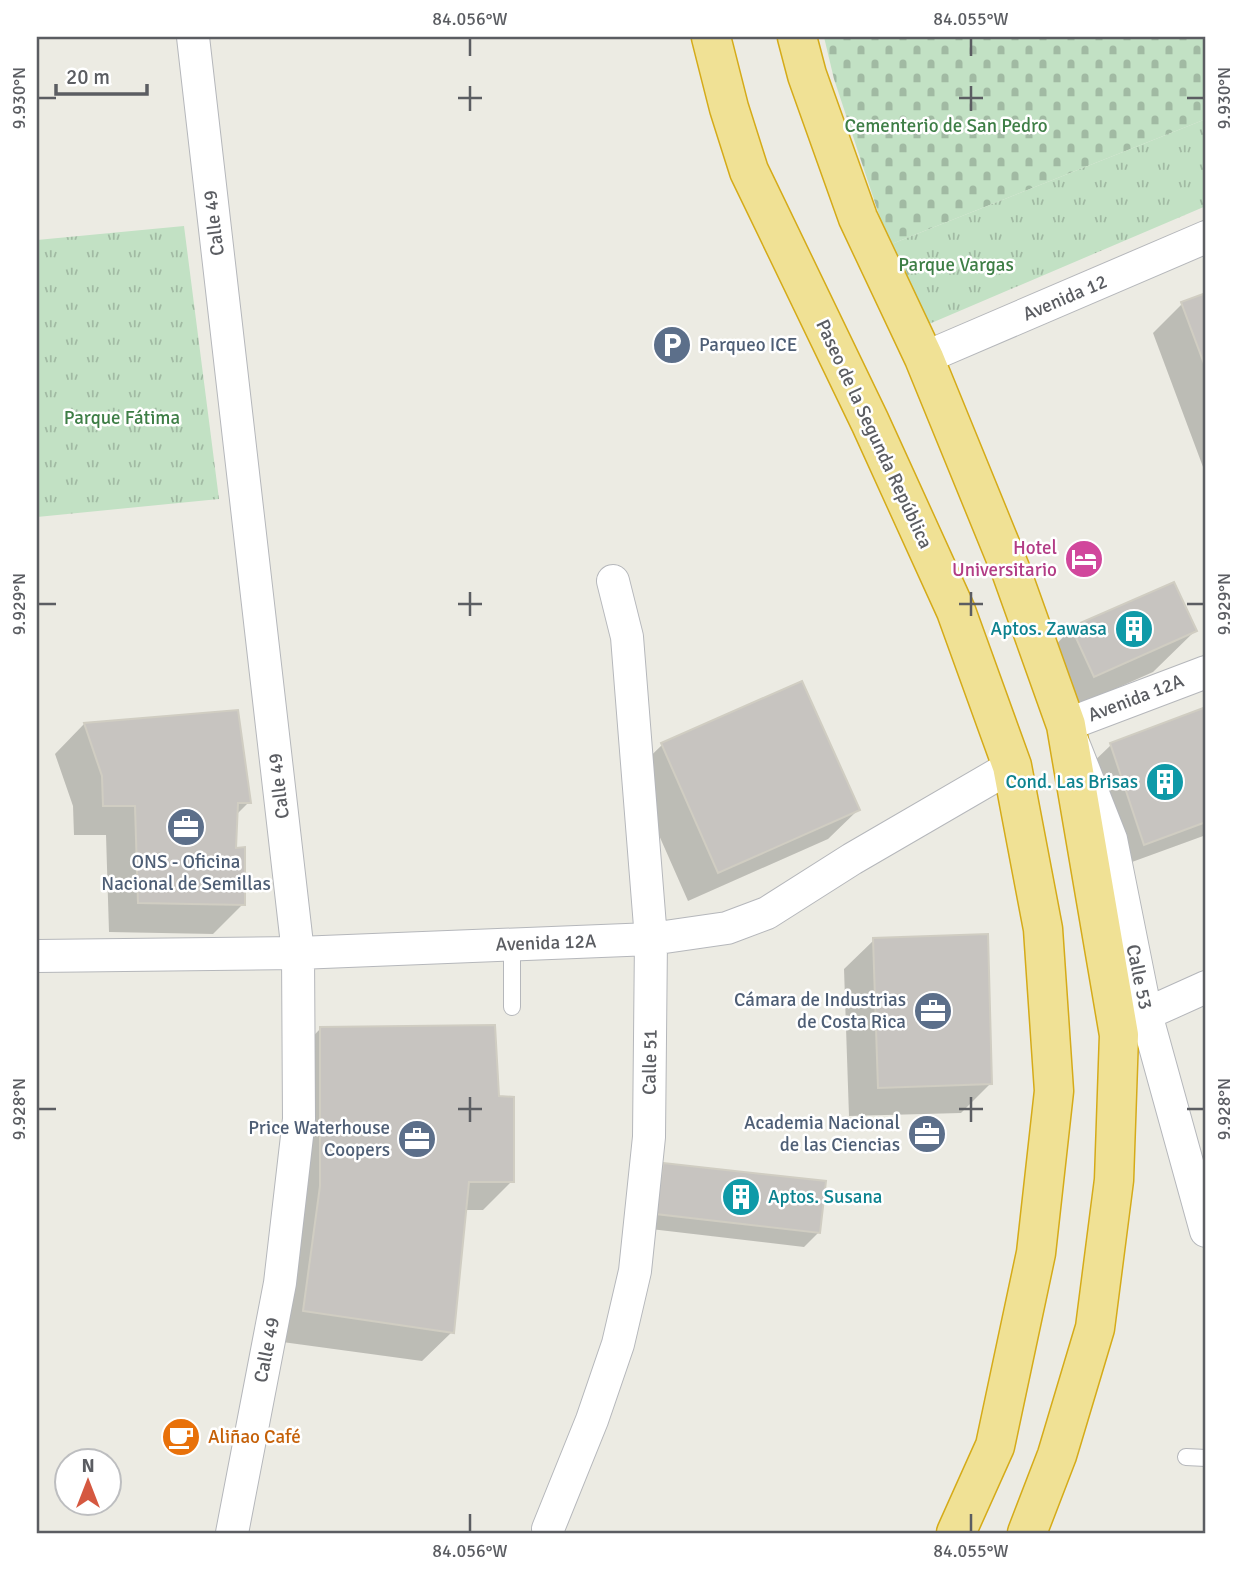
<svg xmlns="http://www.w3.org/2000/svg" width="1243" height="1570" font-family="Signika,sans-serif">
<defs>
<pattern id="cemetery-stones" width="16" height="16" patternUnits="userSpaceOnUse" patternTransform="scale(1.75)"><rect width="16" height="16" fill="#c2e1c4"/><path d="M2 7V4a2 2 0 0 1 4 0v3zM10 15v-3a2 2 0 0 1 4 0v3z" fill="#a1baa3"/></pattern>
<pattern id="park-tufts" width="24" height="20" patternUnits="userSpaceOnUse" patternTransform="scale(1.75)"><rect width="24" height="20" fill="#c2e1c4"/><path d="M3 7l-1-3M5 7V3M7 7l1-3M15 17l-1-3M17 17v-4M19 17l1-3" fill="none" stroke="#a1baa3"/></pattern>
</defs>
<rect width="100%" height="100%" fill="#ecebe3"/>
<path fill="url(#cemetery-stones)" d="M824,37H1206V119L889,245L834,79Z"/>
<path fill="url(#park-tufts)" d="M1206,119V206L922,327L889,245Z
M184,226L219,499L37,517V240Z"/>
<path fill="#0003" d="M1206,295V475L1153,333L1182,304Z
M1072,628L1195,631L1153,672L1052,717L1031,670Z
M801,683L858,810L828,839L688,901L632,774L662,745Z
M1206,709V835L1121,866L1088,767L1111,745Z
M236,712L249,802L235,816V850L243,904L213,934L109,932L106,835H74L73,806L55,754L84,724Z
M874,940L991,1083L961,1113L849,1116L844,969Z
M320,1029L497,1098L512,1181L483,1210H464L452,1332L422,1361L275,1341L291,1059Z
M664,1165L819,1232L804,1247L642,1228L649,1180Z"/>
<path fill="#c7c4c0" stroke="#d0cdc2" stroke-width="2" d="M1206,293V369L1181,302Z
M1174,582L1197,631L1094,677L1071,627Z
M802,681L860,810L718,873L661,743Z
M1206,707V822L1144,845L1110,743Z
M238,710L251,803H238L236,848L245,847V905L138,903L135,806H103L102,776L84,723Z
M988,934L992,1084L878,1088L873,938Z
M495,1025L499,1096L514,1097V1182H469L454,1333L303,1311L320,1186V1027Z
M663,1163L826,1181L820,1233L656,1214Z"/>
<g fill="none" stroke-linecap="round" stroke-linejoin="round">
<defs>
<path id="lane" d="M512,944V1007
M1186,1457L1206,1458"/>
<path id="street" d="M193,37L298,953L299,1119L280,1283L232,1533
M924,358L1206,237
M1206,672L1066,725L1111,839L1146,1014L1206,1231
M37,956L298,953L651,939L727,928L767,913L852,859L1012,766
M1146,1014L1206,987
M548,1529L592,1420L618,1344L635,1271L649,1137L651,939L627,637L613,581"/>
<path id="highway" d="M711,37L729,108L749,171L870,422L956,611L1012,766L1043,929L1054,1091L1036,1253L995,1446L956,1533
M797,37L807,75L858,218L924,358L1011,571L1066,725L1119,1035L1114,1180L1095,1328L1057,1455L1027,1533"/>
</defs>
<use href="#lane" stroke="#b5b7bb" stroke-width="18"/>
<use href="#street" stroke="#b5b7bb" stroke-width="34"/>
<use href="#highway" stroke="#d5ab19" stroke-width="41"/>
<use href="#lane" stroke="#fff" stroke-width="16"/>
<use href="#street" stroke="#fff" stroke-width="32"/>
<use href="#highway" stroke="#f0e195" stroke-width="38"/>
</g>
<path fill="none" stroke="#5b5d62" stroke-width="2.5" d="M470,38V56M971,38V56M470,86V111M971,86V111M38,98H56M458,98H482M959,98H983M1187,98H1204M470,592V616M971,592V616M38,604H56M458,604H482M959,604H983M1187,604H1204M470,1097V1122M971,1097V1122M38,1109H56M458,1109H482M959,1109H983M1187,1109H1204M470,1514V1532M971,1514V1532"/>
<defs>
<symbol id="parking-disc" viewBox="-11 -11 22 22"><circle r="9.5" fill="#5c6f8a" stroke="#fff"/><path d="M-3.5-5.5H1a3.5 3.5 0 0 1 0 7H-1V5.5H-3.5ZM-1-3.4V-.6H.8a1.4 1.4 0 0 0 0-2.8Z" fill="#fff"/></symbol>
<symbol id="hotel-disc" viewBox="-11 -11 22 22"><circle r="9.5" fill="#d1479c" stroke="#fff"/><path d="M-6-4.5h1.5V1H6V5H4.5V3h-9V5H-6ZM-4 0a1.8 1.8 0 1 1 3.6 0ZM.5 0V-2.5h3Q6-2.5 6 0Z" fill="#fff"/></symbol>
<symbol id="building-disc" viewBox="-11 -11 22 22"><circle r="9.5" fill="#0f9aa8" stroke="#fff"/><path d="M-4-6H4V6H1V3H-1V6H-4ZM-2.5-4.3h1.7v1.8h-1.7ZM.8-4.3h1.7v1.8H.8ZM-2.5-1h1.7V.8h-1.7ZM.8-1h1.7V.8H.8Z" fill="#fff"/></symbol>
<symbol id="office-disc" viewBox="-11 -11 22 22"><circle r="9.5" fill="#5c6f8a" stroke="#fff"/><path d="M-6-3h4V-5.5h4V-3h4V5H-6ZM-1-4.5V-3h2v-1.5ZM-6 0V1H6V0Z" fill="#fff"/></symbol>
<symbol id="cafe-disc" viewBox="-11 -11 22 22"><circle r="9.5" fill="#e8710a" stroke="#fff"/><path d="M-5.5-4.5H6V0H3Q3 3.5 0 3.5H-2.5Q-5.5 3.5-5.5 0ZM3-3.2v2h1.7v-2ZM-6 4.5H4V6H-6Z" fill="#fff"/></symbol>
</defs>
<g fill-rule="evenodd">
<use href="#parking-disc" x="650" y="323" width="44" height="44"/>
<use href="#hotel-disc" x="1062" y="537" width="44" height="44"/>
<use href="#building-disc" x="1112" y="607" width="44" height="44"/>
<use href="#building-disc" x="1143" y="760" width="44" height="44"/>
<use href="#office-disc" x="164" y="805" width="44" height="44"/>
<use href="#office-disc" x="911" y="989" width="44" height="44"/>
<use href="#office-disc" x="905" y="1112" width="44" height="44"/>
<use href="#office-disc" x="395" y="1117" width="44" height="44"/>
<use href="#building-disc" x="719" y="1175" width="44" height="44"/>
<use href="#cafe-disc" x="159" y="1415" width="44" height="44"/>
</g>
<g text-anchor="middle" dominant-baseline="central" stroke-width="5" stroke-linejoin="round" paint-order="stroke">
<g font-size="19" fill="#3e7e46" stroke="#fff">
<text x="946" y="126">Cementerio de San Pedro</text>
<text x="956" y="265">Parque Vargas</text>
<text x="122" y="418">Parque Fátima</text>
</g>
<g font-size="19" fill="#5b5d62" stroke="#fff">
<text transform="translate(214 223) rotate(-97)">Calle 49</text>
<text transform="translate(1065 298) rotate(-23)">Avenida 12</text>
<text transform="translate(874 434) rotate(65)">Paseo de la Segunda República</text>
<text transform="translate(1136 698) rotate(-21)">Avenida 12A</text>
<text transform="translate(279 786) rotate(-97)">Calle 49</text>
<text transform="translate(546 943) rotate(-2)">Avenida 12A</text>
<text transform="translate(1139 977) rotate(78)">Calle 53</text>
<text transform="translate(650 1062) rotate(-89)">Calle 51</text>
<text transform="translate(267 1350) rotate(-79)">Calle 49</text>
</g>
<g font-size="19" fill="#4e5e75" stroke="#fff" text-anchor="end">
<text x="699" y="345" text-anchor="start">Parqueo ICE</text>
<text x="186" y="862" text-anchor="middle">ONS - Oficina<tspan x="186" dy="22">Nacional de Semillas</tspan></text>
<text x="906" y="1000">Cámara de Industrias<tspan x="906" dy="22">de Costa Rica</tspan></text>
<text x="900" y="1123">Academia Nacional<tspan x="900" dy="22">de las Ciencias</tspan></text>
<text x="390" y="1128">Price Waterhouse<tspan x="390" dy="22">Coopers</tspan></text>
</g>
<g font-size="19" fill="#b23c85" stroke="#fff" text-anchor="end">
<text x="1057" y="548">Hotel<tspan x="1057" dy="22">Universitario</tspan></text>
</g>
<g font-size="19" fill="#0d838f" stroke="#fff" text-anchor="end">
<text x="1107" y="629">Aptos. Zawasa</text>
<text x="1138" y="782">Cond. Las Brisas</text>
<text x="768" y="1197" text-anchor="start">Aptos. Susana</text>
</g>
<g font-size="19" fill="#c56008" stroke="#fff" text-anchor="start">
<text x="208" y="1437">Aliñao Café</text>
</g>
</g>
<rect width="1243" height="1570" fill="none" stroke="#ffffff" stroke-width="77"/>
<g transform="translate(88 1482)"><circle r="33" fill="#ffffff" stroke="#bdbec0" stroke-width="2"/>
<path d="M0-5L12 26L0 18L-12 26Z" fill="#d55840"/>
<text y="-10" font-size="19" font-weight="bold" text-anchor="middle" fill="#5b5d62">N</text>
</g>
<path d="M56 84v10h91v-10" fill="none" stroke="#5b5d62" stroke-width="3.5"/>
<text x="66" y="84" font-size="21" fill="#5b5d62" stroke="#ffffff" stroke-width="5" paint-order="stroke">20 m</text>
<rect x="38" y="38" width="1166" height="1494" fill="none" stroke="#5b5d62" stroke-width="2.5"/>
<g font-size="18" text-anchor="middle" fill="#5b5d62">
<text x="470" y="25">84.056°W</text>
<text x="971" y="25">84.055°W</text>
<text transform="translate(19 98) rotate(-90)" y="6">9.930°N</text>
<text transform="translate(1224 98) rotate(-90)" y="6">9.930°N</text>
<text transform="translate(19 604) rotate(-90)" y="6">9.929°N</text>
<text transform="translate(1224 604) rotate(-90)" y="6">9.929°N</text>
<text transform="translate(19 1109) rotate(-90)" y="6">9.928°N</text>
<text transform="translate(1224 1109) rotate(-90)" y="6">9.928°N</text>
<text x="470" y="1557">84.056°W</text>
<text x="971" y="1557">84.055°W</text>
</g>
</svg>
